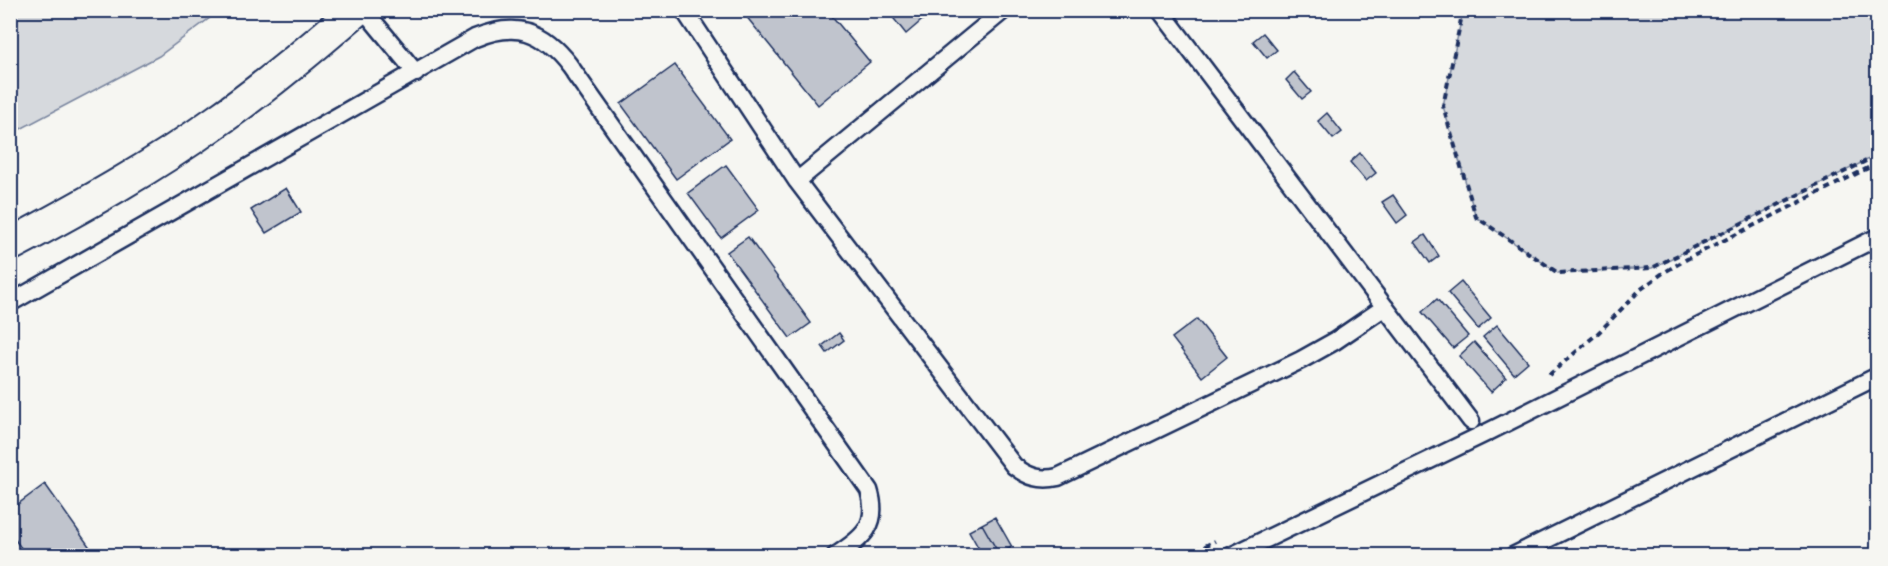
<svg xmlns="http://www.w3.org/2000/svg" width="1888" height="566" font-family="Sriracha,sans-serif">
<rect width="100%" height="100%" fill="#f6f6f2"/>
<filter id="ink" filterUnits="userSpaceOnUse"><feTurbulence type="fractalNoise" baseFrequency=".0167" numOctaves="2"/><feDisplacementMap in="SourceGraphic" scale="12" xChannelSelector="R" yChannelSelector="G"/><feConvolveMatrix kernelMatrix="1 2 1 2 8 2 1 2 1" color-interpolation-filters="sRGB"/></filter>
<g filter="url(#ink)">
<path fill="#d6d9dd" stroke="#78849e" stroke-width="1.5" d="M11,10H219V11L159,56L11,134Z
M1463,11H1877V155L1652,268L1558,273L1476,217L1443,106Z"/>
<path fill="#c0c4cd" stroke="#1b2f5e" stroke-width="1.5" d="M741,10H827L870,62L818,105Z
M887,10H934L906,34Z
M1263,33L1277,50L1267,58L1253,41Z
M675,65L730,139L676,179L621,104Z
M1294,72L1311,92L1302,99L1286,80Z
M1327,113L1342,132L1333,139L1318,121Z
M1360,153L1376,173L1366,181L1350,162Z
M726,165L759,210L721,238L688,193Z
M286,188L301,212L266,233L251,210Z
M1393,195L1407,215L1397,223L1382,202Z
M1425,235L1439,256L1430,263L1415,242Z
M748,237L811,323L790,338L727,252Z
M1461,282L1491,318L1478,329L1448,293Z
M1437,299L1468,336L1453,348L1422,312Z
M1197,319L1227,357L1202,377L1172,338Z
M1497,325L1528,362L1514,374L1483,337Z
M839,333L844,340L827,353L822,346Z
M1474,342L1506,378L1491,392L1459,356Z
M45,484L96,556H27L10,533V510Z
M995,517L1012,547L999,554L982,524Z
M982,524L999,554L995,556H983L969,531Z"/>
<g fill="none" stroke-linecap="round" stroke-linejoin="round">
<defs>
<path id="lane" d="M364,10L416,73
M684,10L797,181L1014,466C1028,477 1041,481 1058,477L1301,360L1335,341L1385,307
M1160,10L1471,421
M797,181L1004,10
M10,303L475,38C516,21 542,30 569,65L869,490C880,525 863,538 835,556
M1231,556L1490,431L1878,237
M1513,556L1878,376"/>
<path id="street" d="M10,245C81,207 152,168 217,121C266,87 311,49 356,10"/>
</defs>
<use href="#lane" stroke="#1b2f5e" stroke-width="21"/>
<use href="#street" stroke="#1b2f5e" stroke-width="36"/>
<path stroke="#1b2f5e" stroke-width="4" stroke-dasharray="6 4.5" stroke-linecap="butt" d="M1463,10L1443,106L1476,217L1558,273L1652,268L1878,155
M1549,375L1598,333L1640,290L1663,273L1687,259L1878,163
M1186,556L1215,541"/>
<use href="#lane" stroke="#f6f6f2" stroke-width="16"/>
<use href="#street" stroke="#f6f6f2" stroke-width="32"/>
</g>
</g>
<rect width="1888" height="566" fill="none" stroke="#f6f6f2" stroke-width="36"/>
<rect x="18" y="18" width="1852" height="530" fill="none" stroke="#1b2f5e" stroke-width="2" filter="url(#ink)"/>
</svg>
